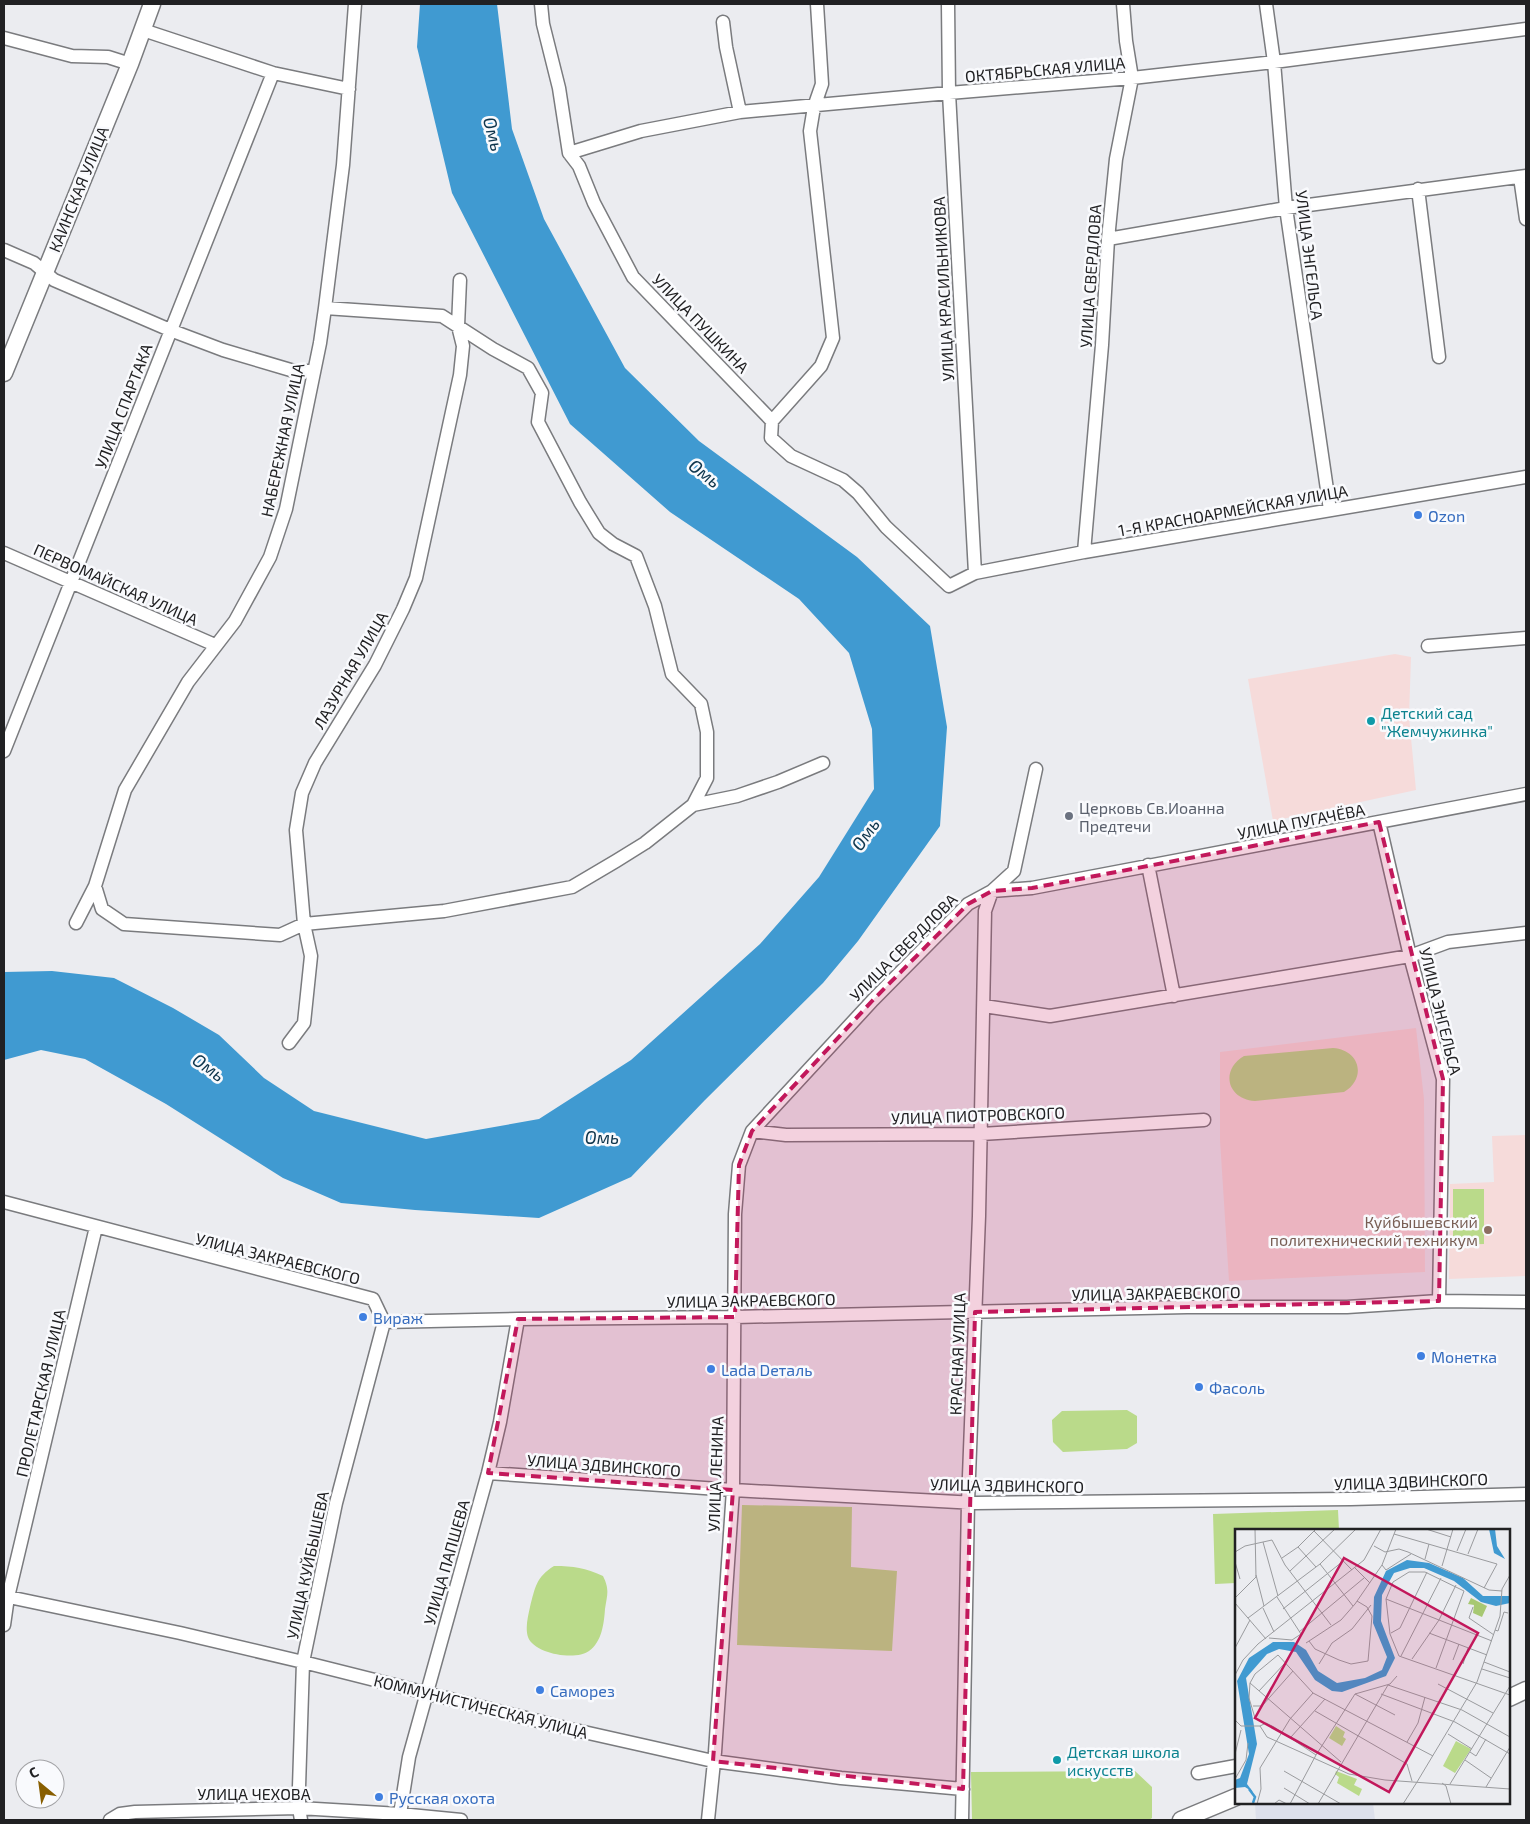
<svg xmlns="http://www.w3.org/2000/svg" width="1530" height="1824" font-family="'Exo 2',sans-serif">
<rect width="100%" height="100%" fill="#ebecf0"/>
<path fill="#dde0eb" d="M1255,1803H1373L1375,1820H1256Z"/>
<path fill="#f6dbda" d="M1395,654L1411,657L1409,717L1416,790L1273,821L1248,679Z
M1416,1028L1424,1099L1425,1272L1229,1281L1220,1140V1052Z
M1526,1135V1276L1449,1279L1450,1184L1494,1182L1492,1136Z"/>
<path fill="#bada8a" d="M1333,1048C1360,1050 1367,1078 1344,1092L1255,1101C1227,1099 1220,1070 1244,1056Z
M1453,1189H1484V1244L1453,1245Z
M1127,1410L1137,1416V1443L1127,1449L1063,1452L1053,1442L1052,1420L1062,1411Z
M742,1505L852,1507L851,1567L897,1571L892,1651L737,1645Z
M1338,1510L1339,1530H1236V1583L1215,1584L1213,1514Z
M554,1566C574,1566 585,1568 603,1576C610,1590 607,1595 605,1609C604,1623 602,1642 589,1651C576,1661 534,1654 528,1637C525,1628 528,1616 530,1607C535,1588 536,1577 554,1566Z
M1135,1771L1152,1787V1818L1149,1820H972L971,1772Z"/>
<path fill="#409ad1" d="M420,4H497L512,129L544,219L625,368L699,441L857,557L930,626L947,727L940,826L858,941L823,983L705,1100L631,1177L539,1218L415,1210L341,1203L283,1178L166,1104L85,1059L41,1050L4,1060V972L52,971L114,978L173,1008L219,1035L264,1078L314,1111L426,1139L539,1119L631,1060L760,944L819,877L874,789L872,729L849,653L799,599L670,512L570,424L452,193L417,47Z"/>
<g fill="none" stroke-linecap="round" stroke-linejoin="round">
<defs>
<path id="minor" d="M541,4L543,24L559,88L569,153L579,166L594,203L633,277L772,421L771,438L791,456L843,480L858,493L886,527L949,586L975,573L1084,552L1526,477
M948,4L949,93L975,573
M1266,4L1274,62L1286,208L1330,510
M723,22L726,47L740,112
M143,30L273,73L349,89
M4,38L72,56L108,57L130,64
M569,153L641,131L740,112L949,93L1132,78L1274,62L1526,29
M1520,177L1526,219
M1418,189L1439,357
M1108,239L1286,208L1526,176
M4,250L34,263L54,280L170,330L223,350L294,371H313
M772,421L821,366L833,338L810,131L814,107L822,84L817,4
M1084,552L1102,345L1108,239L1116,159L1132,78L1126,41L1123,4
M4,553L215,645
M1428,646L1526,638
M4,751L273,73
M693,805L737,796L778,782L823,763
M1379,822L1410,956L1443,1079L1439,1301
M1148,865L1174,996
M95,886L102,909L124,924L280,935L304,924L444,911L572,887L616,861L645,843L693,805L707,778V732L701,704L672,674L655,606L636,556L613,544L599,533L580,502L538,422L542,393L528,368L493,349L442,316L325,308
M76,923L95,886L125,790L188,682L235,621L270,557L286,509L320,343L325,308L343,165L355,4
M984,1006L1050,1016L1410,956L1448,942L1526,933
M289,1043L304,1023L311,956L304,924L296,830L302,793L315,763L375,665L403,609L416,578L460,375L463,346L458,326L460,280
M752,1131L786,1135L981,1134L1204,1120
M4,1202L373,1299L384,1322
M384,1322L518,1319L735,1317L1187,1307H1347L1439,1301L1526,1302
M488,1473L733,1490L976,1503L1351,1499L1526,1494
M4,1596L180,1633L303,1662L566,1728L713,1761L841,1778L963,1789
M4,1625L8,1597L96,1227
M1198,1773L1236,1766
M400,1814L409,1757L488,1473L500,1422L518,1319
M110,1820L120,1814L135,1812L299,1808L400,1814L461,1820
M301,1820L299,1808V1787L303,1662L336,1503L384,1322
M708,1820L715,1752L733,1490L735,1214L739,1165L752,1131L873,1000L968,904L992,891L1014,871L1036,769
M962,1820L968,1502L979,1216L985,911L992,891L1032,888L1526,794"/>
<path id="major" d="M4,373L130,64L152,4
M1509,1698L1526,1690
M1181,1820L1236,1797"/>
</defs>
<use href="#minor" stroke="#7a7b7e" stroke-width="15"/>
<use href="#major" stroke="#7a7b7e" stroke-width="19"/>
<use href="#minor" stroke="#fff" stroke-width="12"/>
<use href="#major" stroke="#fff" stroke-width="16"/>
</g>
<path fill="#c2185b" fill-opacity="0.2" stroke="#c2185b" stroke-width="4" stroke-dasharray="10 6" stroke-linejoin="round" d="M1379,822L1443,1079L1439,1301L975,1312L963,1789L713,1761L733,1490L488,1473L518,1319L735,1317L739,1165L752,1131L873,1000L968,904L992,891L1032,888Z"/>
<g fill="#3f7fe0" stroke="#f9fafd" stroke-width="2">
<circle cx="1418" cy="515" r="5"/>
<circle cx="363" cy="1317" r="5"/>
<circle cx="1421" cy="1356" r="5"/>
<circle cx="711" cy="1369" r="5"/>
<circle cx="1199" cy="1387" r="5"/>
<circle cx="540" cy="1690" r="5"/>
<circle cx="379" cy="1797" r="5"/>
</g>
<g fill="#0f9aa8" stroke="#f9fafd" stroke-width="2">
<circle cx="1371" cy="721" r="5"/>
<circle cx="1057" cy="1760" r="5"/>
</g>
<circle fill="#6b7280" stroke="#f9fafd" stroke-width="2" cx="1069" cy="816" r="5"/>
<circle fill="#8d6e63" stroke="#f9fafd" stroke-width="2" cx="1488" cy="1230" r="5"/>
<g text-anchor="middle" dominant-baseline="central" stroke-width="5" stroke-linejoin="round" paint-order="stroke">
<g font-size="16" fill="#212123" stroke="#f9fafd">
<text transform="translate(1045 69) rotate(-5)">ОКТЯБРЬСКАЯ УЛИЦА</text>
<text transform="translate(78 189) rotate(-68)">КАИНСКАЯ УЛИЦА</text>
<text transform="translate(1310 255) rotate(83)">УЛИЦА ЭНГЕЛЬСА</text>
<text transform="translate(1090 276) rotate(-86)">УЛИЦА СВЕРДЛОВА</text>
<text transform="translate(943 289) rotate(-93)">УЛИЦА КРАСИЛЬНИКОВА</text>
<text transform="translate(701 323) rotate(46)">УЛИЦА ПУШКИНА</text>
<text transform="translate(123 406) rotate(-69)">УЛИЦА СПАРТАКА</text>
<text transform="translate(282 440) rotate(-78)">НАБЕРЕЖНАЯ УЛИЦА</text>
<text transform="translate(1233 510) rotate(-10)">1-Я КРАСНОАРМЕЙСКАЯ УЛИЦА</text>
<text transform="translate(116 584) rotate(24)">ПЕРВОМАЙСКАЯ УЛИЦА</text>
<text transform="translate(350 670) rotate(-60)">ЛАЗУРНАЯ УЛИЦА</text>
<text transform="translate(1301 821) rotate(-11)">УЛИЦА ПУГАЧЁВА</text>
<text transform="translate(903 947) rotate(-45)">УЛИЦА СВЕРДЛОВА</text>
<text transform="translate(1441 1011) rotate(76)">УЛИЦА ЭНГЕЛЬСА</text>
<text transform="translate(978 1115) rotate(-2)">УЛИЦА ПИОТРОВСКОГО</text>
<text transform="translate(278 1258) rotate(14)">УЛИЦА ЗАКРАЕВСКОГО</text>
<text transform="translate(1156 1293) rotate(-1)">УЛИЦА ЗАКРАЕВСКОГО</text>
<text transform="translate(751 1300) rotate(-1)">УЛИЦА ЗАКРАЕВСКОГО</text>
<text transform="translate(957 1354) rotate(-88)">КРАСНАЯ УЛИЦА</text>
<text transform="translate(40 1393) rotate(-77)">ПРОЛЕТАРСКАЯ УЛИЦА</text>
<text transform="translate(604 1465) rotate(4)">УЛИЦА ЗДВИНСКОГО</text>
<text transform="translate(715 1474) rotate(-88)">УЛИЦА ЛЕНИНА</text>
<text transform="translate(1411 1481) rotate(-2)">УЛИЦА ЗДВИНСКОГО</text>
<text transform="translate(1007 1485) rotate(1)">УЛИЦА ЗДВИНСКОГО</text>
<text transform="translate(446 1562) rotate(-74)">УЛИЦА ПАПШЕВА</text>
<text transform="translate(307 1565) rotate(-78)">УЛИЦА КУЙБЫШЕВА</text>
<text transform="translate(481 1706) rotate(14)">КОММУНИСТИЧЕСКАЯ УЛИЦА</text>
<text x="254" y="1793">УЛИЦА ЧЕХОВА</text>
</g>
<g font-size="16" fill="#366cbe" stroke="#f9fafd" text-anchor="start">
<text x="1428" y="515">Ozon</text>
<text x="373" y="1317">Вираж</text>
<text x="1431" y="1356">Монетка</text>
<text x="721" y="1369">Lada Dеталь</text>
<text x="1209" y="1387">Фасоль</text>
<text x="550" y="1690">Саморез</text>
<text x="389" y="1797">Русская охота</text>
</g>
<g font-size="16" fill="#0d838f" stroke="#f9fafd" text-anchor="start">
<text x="1381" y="712">Детский сад<tspan x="1381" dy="18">"Жемчужинка"</tspan></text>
<text x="1067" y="1751">Детская школа<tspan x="1067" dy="18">искусств</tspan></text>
</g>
<g font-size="16" fill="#5b616d" stroke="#f9fafd" text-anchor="start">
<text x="1079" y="807">Церковь Св.Иоанна<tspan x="1079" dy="18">Предтечи</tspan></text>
</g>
<g font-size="16" fill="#785e54" stroke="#f9fafd" text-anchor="end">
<text x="1478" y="1221">Куйбышевский<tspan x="1478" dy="18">политехнический техникум</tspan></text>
</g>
<g font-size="18" font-style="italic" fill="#0e354c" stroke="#f9fafd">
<text transform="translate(494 134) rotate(75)">Омь</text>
<text transform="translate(705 473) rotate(38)">Омь</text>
<text transform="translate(865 834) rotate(-55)">Омь</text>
<text transform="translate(209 1067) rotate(35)">Омь</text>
<text x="602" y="1137">Омь</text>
</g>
</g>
<g transform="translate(1235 1529)">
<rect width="275" height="275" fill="#ebecf0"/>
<path d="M101,197L110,203L108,208L111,210L107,217L94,209ZM221,212L236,220L220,244L208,237ZM101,242L122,250L119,256L127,260L124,267L102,254L104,248L100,245Z" fill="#bada8a"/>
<path d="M236,69L252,77L247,88L238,84L239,76L233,75Z" fill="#a7c872"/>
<path d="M254,0H260L262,17L270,30L259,24ZM172,31L194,34L228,49L248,67H275V74L261,77L246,73L219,52L189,39H175L159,44L147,66L146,92L160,129L151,147L107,163L97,162L80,151L61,123L44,120L32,125L11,149L22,215L12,255L18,263L10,258L0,259V251L5,249L14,225L2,152L14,129L38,113H59L71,121L83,142L102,154L130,149L147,141L152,128L138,94L139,68L151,42Z" fill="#409ad1"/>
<path fill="none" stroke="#409ad1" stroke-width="2.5" d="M14,260L20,268L18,274"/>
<path fill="none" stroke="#9a9b9e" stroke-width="1" d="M191,0L216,8M79,2L117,41M159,5L262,35L249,59M28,13L43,67M139,17L150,23L164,20L173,23L254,61L267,62M63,18L81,38M222,22L231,0M0,23L10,17L37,11L50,36L96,96M233,25L243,0M47,29L63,18L81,0M190,30L194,15M0,33L5,50M85,35L118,77M147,36L151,41L176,25M207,37L218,0M120,39L135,54M55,42L100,0M21,46L29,77M0,69L21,48L20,0M151,70L257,112M0,74L31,110M238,78L234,89L259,106M28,79L39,103M48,80L107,33M13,89L85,35L121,0M260,101L263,102L269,83L273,84M64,103L129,49M156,104L165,99L192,43M194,104L252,126M34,109L57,111L66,105L42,68M74,112L80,120L104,131L116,135L133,132L137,87L132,78L122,72M71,114L106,91L120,75L147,36L161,0M0,119L15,91M166,127L206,49M177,130L204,91L221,56M218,131L224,115M249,133L275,143M84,135L97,114L117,100L136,76M228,135L233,119M201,139L229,62L190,43H174L158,53L151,70L155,105L164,127L275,166M247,140L275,149M0,146L8,131L23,115L129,31L146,0M15,154L106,233M203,155L258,184M24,162L50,134M120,165L155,155L162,147M120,165L160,186M146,165L220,193L275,225M18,177H27L58,142M80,182L172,235L177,252M20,189L14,169L15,154L20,145L43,126L78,164L198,227M0,191L6,197H25L32,208L114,245L150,251L275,260M25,197L31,194L39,198L81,226M213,205L237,220M56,208L90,170M172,213L183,194L190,168M235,223L241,227L251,210M0,225L6,201M230,231L256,249M49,242L106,275M0,250L11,231L13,214M182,253L242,153L265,87L267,60L275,46M207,254L211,257L216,275M215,255L275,157M251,258L275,218M49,259L75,275M22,275L26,260L25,239L55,190L78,164M39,275L44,271L52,275M55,275L81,226L120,165M83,275L153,156L227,181L275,208M168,275L182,253"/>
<path fill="#c2185b" fill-opacity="0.15" stroke="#c2185b" stroke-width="2.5" d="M109,29L243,104L154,263L20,189Z"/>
<rect width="275" height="275" fill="none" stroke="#212123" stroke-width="2.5"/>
</g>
<rect width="1530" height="1824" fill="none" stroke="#212123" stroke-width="10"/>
<g transform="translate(40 1784) rotate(331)"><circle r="24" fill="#f9fafd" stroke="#a3a3a6"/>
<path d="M0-4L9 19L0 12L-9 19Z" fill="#885e00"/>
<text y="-8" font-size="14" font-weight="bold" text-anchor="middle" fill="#212123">С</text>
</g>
</svg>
